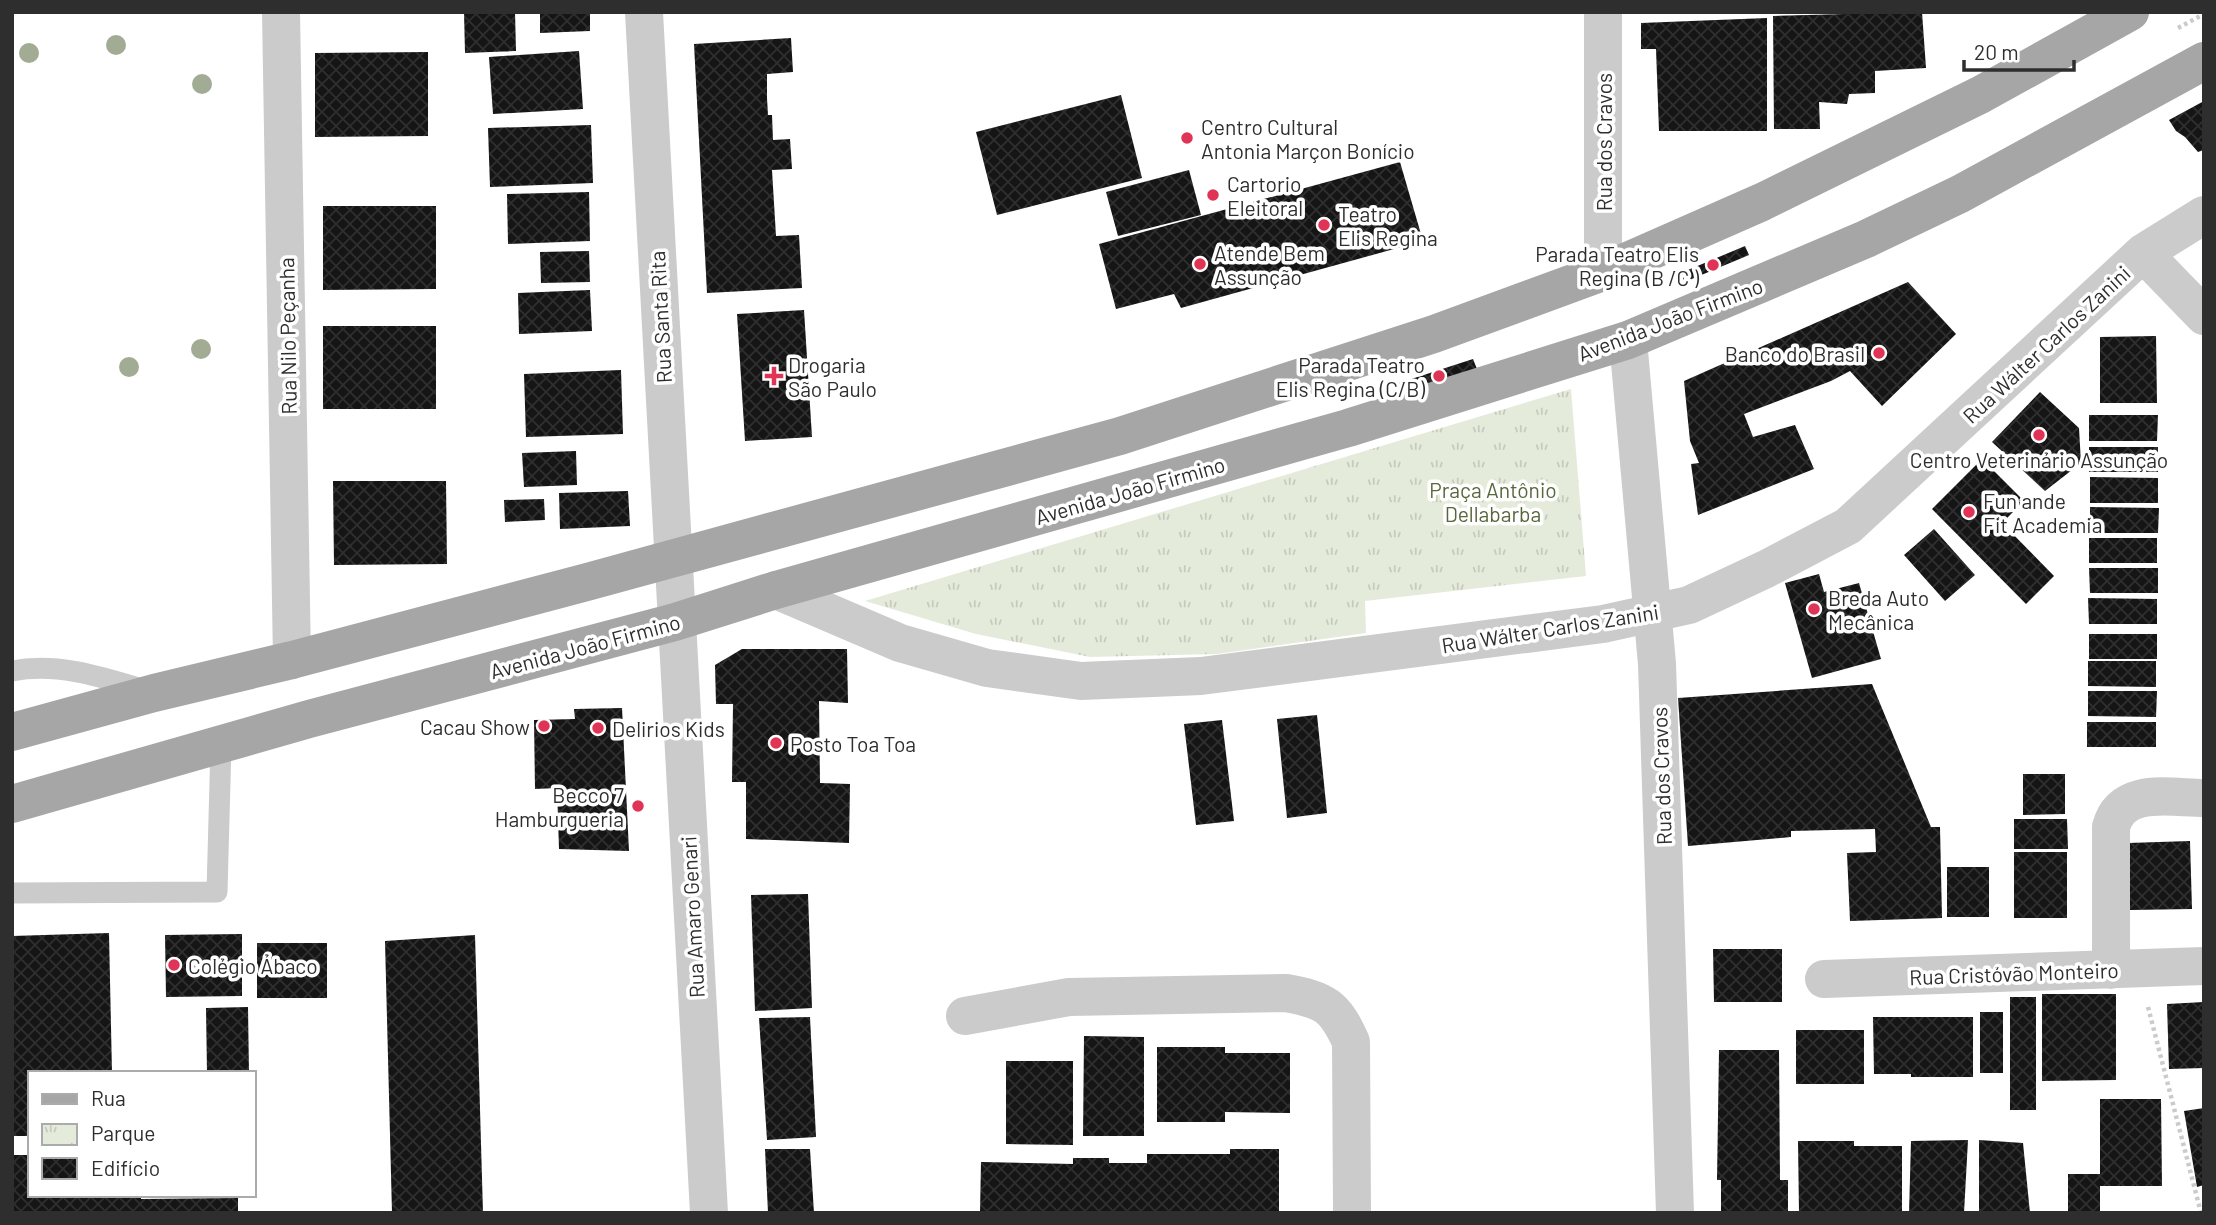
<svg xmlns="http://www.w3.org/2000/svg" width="2216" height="1225" font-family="Barlow,sans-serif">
<defs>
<pattern id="park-tufts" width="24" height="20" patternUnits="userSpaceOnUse" patternTransform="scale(1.75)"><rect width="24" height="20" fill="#e5ebdb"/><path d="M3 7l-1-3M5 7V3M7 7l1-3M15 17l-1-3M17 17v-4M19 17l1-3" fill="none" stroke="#c5cabc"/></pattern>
<pattern id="building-cross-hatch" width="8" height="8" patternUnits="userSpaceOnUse" patternTransform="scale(1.75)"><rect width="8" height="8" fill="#151515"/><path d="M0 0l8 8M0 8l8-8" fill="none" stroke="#2f2f2f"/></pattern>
</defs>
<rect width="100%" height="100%" fill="#fff"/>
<path fill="url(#park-tufts)" d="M1571,389L1586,576L1365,601L1366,633L1217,654L1090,657L976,634L865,601Z"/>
<path fill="url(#building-cross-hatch)" d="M464,12H515L516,51L465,53Z
M540,12H590V31L540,33Z
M1922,12L1926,68L1875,71V93L1849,94L1847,104L1819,102L1820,129H1774L1773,16Z
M1767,18V131H1659L1656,49H1641V23Z
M791,38L793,72L767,74V98L768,115H772L773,140L790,139L792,169L772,170L776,236L799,235L802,288L707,293L694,44Z
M579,51L583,109L493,114L489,57Z
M428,52V136L315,137V53Z
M1121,95L1142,178L997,215L976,132Z
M2204,101V150L2198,152L2185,137L2176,131L2169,120Z
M591,125L593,183L490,187L488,128Z
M1400,162L1423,241L1181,308L1174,294L1116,309L1099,244Z
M1189,170L1201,215L1118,236L1106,192Z
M589,192L590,241L508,244L507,194Z
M323,206H436V289L323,290Z
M1745,246L1749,255L1680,284L1676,275Z
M589,251L590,282L541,283L540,252Z
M1908,282L1956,334L1882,406L1850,371L1831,381L1744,414L1753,437L1795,425L1814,469L1698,515L1691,464L1699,463L1690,441L1684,381Z
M590,290L592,331L519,334L518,293Z
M804,310L812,437L745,441L737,314Z
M323,326H436V409H323Z
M2156,336L2157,403H2100V337Z
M1473,359L1477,369L1407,393L1399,383Z
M621,370L623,434L526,437L524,374Z
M2040,392L2079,428L2081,463L2045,491L1992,442Z
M2089,415H2158L2157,441H2089Z
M2089,447H2158V472H2089Z
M576,451L577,485L524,487L522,453Z
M1982,459L2024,501L2002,523L2054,576L2026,604L1932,509Z
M2090,477L2158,478V503H2090Z
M333,481H446L447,564L334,565Z
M628,491L630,526L560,529L559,493Z
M544,499L545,520L505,522L504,500Z
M2090,507L2159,508L2158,533H2090Z
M1934,529L1975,575L1945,601L1904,555Z
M2089,538H2157V563H2089Z
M2089,568H2158V593H2090Z
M1819,574L1824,592L1859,583L1881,659L1812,678L1785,583Z
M2088,598L2157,599V624H2089Z
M2089,634H2157V659H2089Z
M742,649H847L848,703L819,701L820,783L850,784L849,843L746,839V782H732L733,704H716L715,665Z
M2088,661H2156V687L2088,686Z
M1872,684L1931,827H1940L1942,918L1850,921L1847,853L1876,852L1875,829L1791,831V837L1688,846L1678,698Z
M2088,691H2157L2156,717L2088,716Z
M622,708L629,851L559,849L557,788L535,789L534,720L575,719L574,709Z
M1317,715L1327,813L1287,818L1277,719Z
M1222,720L1234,821L1196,825L1184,724Z
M2087,722H2156V747H2087Z
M2023,774H2065V814L2023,815Z
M2014,819H2067L2068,849H2014Z
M2190,841L2192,909L2130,910L2128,843Z
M2014,852H2067V918H2014Z
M1947,867H1989V917H1947Z
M808,894L812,1008L755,1011L751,895Z
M109,933L112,1073H30V1136H12V936Z
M242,934V996L166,997L165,935Z
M475,935L483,1213H392L385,941Z
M257,943H327V998H257Z
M1713,949H1782V1002H1714Z
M2042,994H2116V1080L2042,1081Z
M2010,997H2036V1110H2010Z
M2204,1002V1068L2169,1069L2167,1004Z
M248,1007L249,1073H207L206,1008Z
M1980,1012H2003V1073H1980Z
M810,1017L816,1137L767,1140L759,1018Z
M1873,1017H1973V1077H1911V1074H1874Z
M1796,1030H1864V1084H1796Z
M1084,1036L1144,1037V1136H1083Z
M1157,1047H1225V1053H1290V1113L1225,1112V1122H1157Z
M1719,1050H1779L1780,1180H1788V1213H1721V1180H1717Z
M1006,1061H1073V1145L1006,1144Z
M2100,1099H2161L2162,1186H2100V1213H2068V1174H2100Z
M2204,1108V1185L2197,1187L2184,1111Z
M1968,1140L1964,1213H1909L1911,1141Z
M1979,1140L2023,1143L2030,1213H1979Z
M1798,1141H1854V1146H1902V1213H1799Z
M765,1149H810L814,1213H768Z
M1230,1149H1279V1213H980L981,1162L1073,1164V1158H1109V1163H1147V1154H1230Z
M12,1155H30V1195H141V1199L238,1198V1213H12Z"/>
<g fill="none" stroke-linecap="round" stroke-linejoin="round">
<path stroke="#cbcbcb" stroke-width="4.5" stroke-dasharray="3.5 3.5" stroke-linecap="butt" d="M2178,28L2204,14
M2148,1007L2201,1213"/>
<path stroke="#cbcbcb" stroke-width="21" d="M12,671C57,662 102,677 145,690
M12,893L217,892L221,745"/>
<path stroke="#cbcbcb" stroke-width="38" d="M281,12L292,660
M644,12L709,1213
M1603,12V272
M2143,253L2204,316
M1628,340L1657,664L1675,1213
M776,590L900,643L987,668L1081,681L1201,676L1603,624L1689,605L1766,569L1848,526L2143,253L2204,215
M2111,970V827C2122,786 2170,798 2204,798
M1824,979L2204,966
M965,1016L1069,997L1286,993C1325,1000 1335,1006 1351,1042L1352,1213"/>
<path stroke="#a6a6a6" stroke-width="38" d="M12,732L154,693L292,660L587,582L1120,436L1434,334L1603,272L1762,202L1980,95L2130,12
M12,804L309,719L675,622L776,590L1348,428L1628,340L1866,239L1960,194L2204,61"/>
</g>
<g fill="#a2ac94">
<circle cx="116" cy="45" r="10"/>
<circle cx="29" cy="53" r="10"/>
<circle cx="202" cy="84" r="10"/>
<circle cx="201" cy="349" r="10"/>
<circle cx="129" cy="367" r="10"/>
</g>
<g fill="#e03456" stroke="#fff" stroke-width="2.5">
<circle cx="1187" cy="138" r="7"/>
<circle cx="1213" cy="195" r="7"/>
<circle cx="1324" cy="225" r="7"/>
<circle cx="1200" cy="264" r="7"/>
<circle cx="1713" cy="265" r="7"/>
<circle cx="1879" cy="353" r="7"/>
<path d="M770.5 365.5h7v7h7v7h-7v7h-7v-7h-7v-7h7z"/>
<circle cx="1439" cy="376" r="7"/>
<circle cx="2039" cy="435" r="7"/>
<circle cx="1969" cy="512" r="7"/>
<circle cx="1814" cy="609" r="7"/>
<circle cx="544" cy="726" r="7"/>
<circle cx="598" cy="728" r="7"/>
<circle cx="776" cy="743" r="7"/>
<circle cx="638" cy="806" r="7"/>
<circle cx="174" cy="965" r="7"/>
</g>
<g text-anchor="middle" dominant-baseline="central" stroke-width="7" stroke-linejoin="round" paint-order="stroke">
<g font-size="21" fill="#2e2e2e" stroke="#fff" text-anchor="start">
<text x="1201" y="126">Centro Cultural<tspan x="1201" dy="24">Antonia Marçon Bonício</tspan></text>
<text x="1227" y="183">Cartorio<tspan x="1227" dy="24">Eleitoral</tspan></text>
<text x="1338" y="213">Teatro<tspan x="1338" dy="24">Elis Regina</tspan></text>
<text x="1214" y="252">Atende Bem<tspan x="1214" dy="24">Assunção</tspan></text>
<text x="1699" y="253" text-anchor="end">Parada Teatro Elis<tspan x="1699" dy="24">Regina (B /C )</tspan></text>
<text x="1865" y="353" text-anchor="end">Banco do Brasil</text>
<text x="788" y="364">Drogaria<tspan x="788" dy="24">São Paulo</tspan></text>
<text x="1425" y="364" text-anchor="end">Parada Teatro<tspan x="1425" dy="24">Elis Regina (C/B)</tspan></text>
<text x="2039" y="459" text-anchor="middle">Centro Veterinário Assunção</text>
<text x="1983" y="500">Fun ande<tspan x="1983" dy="24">Fit Academia</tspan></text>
<text x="1828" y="597">Breda Auto<tspan x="1828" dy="24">Mecânica</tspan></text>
<text x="530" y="726" text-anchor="end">Cacau Show</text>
<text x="612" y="728">Delirios Kids</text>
<text x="790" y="743">Posto Toa Toa</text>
<text x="624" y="794" text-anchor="end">Becco 7<tspan x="624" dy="24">Hamburgueria</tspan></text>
<text x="188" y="965">Colégio Ábaco</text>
</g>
<g font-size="21" fill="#2e2e2e" stroke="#fff">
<text transform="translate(1603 142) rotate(-90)">Rua dos Cravos</text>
<text transform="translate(660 317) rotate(-93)">Rua Santa Rita</text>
<text transform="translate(1670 319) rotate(-21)">Avenida João Firmino</text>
<text transform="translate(287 336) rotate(-91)">Rua Nilo Peçanha</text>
<text transform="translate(2046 344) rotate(-43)">Rua Wálter Carlos Zanini</text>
<text transform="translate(1130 490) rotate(-16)">Avenida João Firmino</text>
<text transform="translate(1550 628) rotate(-9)">Rua Wálter Carlos Zanini</text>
<text transform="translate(585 646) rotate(-15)">Avenida João Firmino</text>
<text transform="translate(1661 776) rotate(-92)">Rua dos Cravos</text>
<text transform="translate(692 917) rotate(-93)">Rua Amaro Genari</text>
<text transform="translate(2014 973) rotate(-2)">Rua Cristóvão Monteiro</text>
</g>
<g font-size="21" fill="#56683c" stroke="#fff">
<text x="1493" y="489">Praça Antônio<tspan x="1493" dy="24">Dellabarba</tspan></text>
</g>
</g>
<rect width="2216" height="1225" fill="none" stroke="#2e2e2e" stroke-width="28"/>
<rect x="28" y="1071" width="228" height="126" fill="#ffffff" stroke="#ababab" stroke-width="2"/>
<rect x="42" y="1094" width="35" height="10" fill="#a6a6a6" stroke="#ababab" stroke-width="2"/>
<text x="91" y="1106" font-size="21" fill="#2e2e2e">Rua</text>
<rect x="42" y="1124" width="35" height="21" fill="url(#park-tufts)" stroke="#ababab" stroke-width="2"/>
<text x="91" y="1141" font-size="21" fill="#2e2e2e">Parque</text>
<rect x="42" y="1158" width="35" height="21" fill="url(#building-cross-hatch)" stroke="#ababab" stroke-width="2"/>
<text x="91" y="1176" font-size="21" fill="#2e2e2e">Edifício</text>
<path d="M1964 60v10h110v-10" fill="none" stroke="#2e2e2e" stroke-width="3.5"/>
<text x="1974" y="60" font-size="21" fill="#2e2e2e" stroke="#ffffff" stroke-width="5" paint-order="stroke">20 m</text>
</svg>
